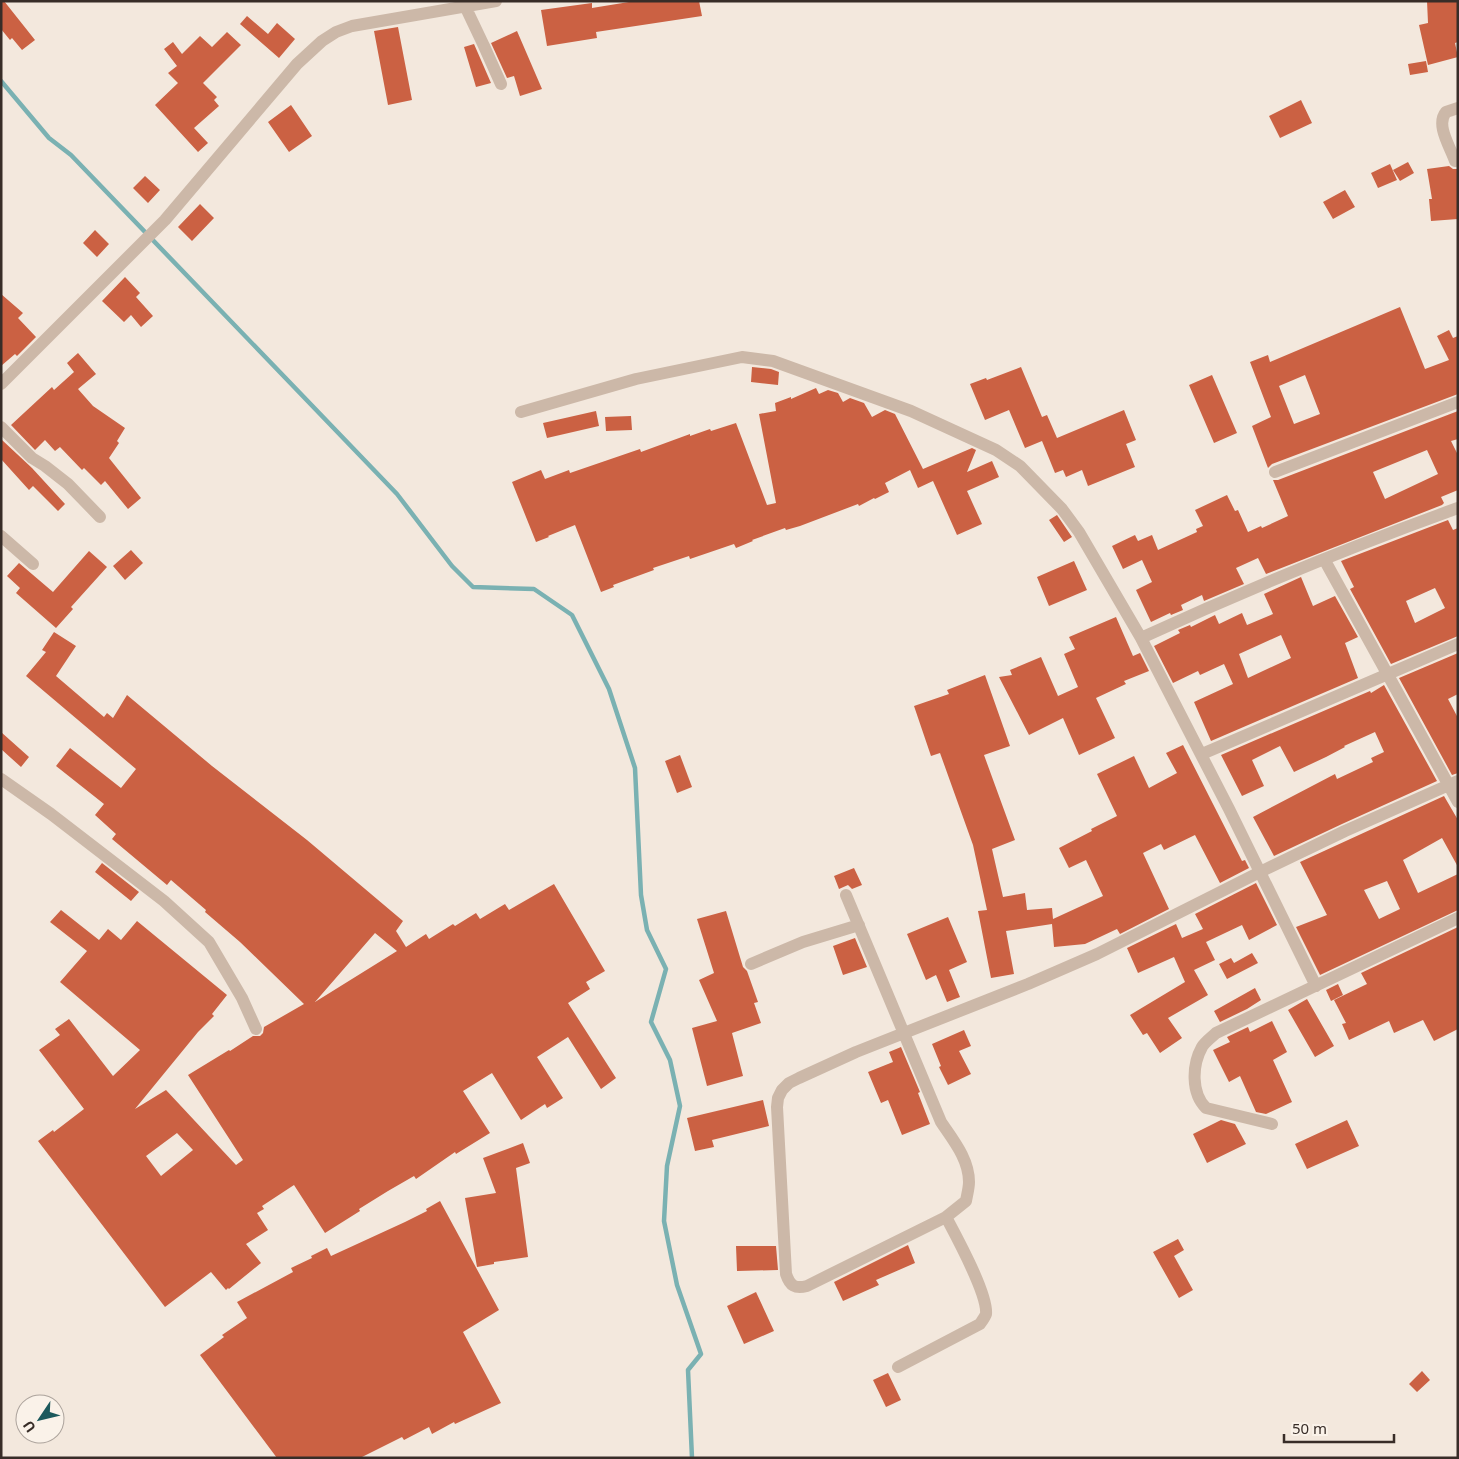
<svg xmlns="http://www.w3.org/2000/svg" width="1459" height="1459" font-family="'Noto Sans',sans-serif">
<rect width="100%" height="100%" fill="#f3e8dd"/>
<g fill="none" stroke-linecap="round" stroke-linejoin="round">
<path stroke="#7ab1b2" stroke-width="4.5" d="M1,81L49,138L71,155L397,494L452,566L473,587L534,589L572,615L609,689L635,768L641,895L647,930L666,969L651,1022L670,1060L680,1106L667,1166L664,1221L677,1285L701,1354L688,1370L692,1458"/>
</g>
<path fill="#cb6143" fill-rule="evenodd" d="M1,1H4L35,40L22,50L12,38L10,40L1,29Z
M635,1H699L702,16L596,32L597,38L547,46L541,10L592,3V8Z
M1427,1H1458V42L1455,43L1458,57L1428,65L1419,25L1428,23Z
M247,16L268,34L277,23L295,39L279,58L240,24Z
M398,27L412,100L388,105L374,31Z
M517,31L542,89L520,96L514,76L507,78L491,43Z
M227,32L241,45L203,83L217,97L214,100L219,106L194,128L208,143L198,152L155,105L178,83L168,73L177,66L164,49L173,42L182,54L200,36L212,47Z
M474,44L491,83L476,87L464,47Z
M1426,61L1428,72L1410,75L1408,64Z
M1301,100L1312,123L1280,138L1269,116Z
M291,105L312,136L289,152L268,122Z
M1408,162L1414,173L1400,181L1393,170Z
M1390,164L1397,180L1378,188L1371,173Z
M1449,166L1453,169H1458V219L1431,221L1429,199H1432L1427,169Z
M145,176L160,190L148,203L133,188Z
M1345,190L1355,207L1333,219L1323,202Z
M200,204L214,218L192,241L178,227Z
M95,230L109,244L97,257L83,243Z
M125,277L140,293L136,297L153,316L141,327L131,315L124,322L102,301Z
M1,294L23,313L18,318L36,337L17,356L15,354L1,366Z
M1400,307L1425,369L1449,360L1437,336L1449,330L1453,338L1458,336V394L1272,464L1268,468L1252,426L1271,417L1250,362L1268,355L1270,362ZM1305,375L1320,414L1294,424L1279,386Z
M78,353L96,374L78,389L93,406L125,428L117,441L119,443L109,458L141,498L128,509L105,481L101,485L84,468L82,470L60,447L55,451L45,440L35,450L11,425L52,387L54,390L74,372L67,363Z
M752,367L771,369L779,372L778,385L751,382Z
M1021,367L1042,417L1047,415L1057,438L1124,410L1136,440L1126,444L1135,467L1088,486L1082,470L1066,477L1063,470L1055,473L1042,441L1025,448L1009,410L985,420L970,384L986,378L987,380Z
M1212,375L1237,433L1214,443L1189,385Z
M816,388L819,394L828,390L838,393L843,402L850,398L864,403L872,417L885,410L895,414L923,469L972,448L976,450L967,472L992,461L999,477L967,491L982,524L957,535L933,481L918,488L910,470L885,483L889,492L875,499L874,498L859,506L858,504L800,526L786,530L785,528L752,540L753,541L736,548L734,544L690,559L689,556L653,568L654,570L613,585L614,587L601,592L575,525L548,536L549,537L536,542L512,482L541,470L545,479L569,470L570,473L640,449L641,452L690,434V436L710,429L711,431L736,423L767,505L776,503L759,414L776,411L775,403L791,397V399Z
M596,411L599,426L547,438L543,423Z
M1458,411V439L1451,441L1458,455V490L1441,497L1444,503L1442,505L1266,574L1258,558L1236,568L1244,584L1204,601L1202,595L1181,605L1183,610L1171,615L1170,613L1151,622L1136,590L1152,582L1142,560L1123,569L1112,546L1135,535L1138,541L1152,535L1158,550L1197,532L1196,529L1203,526L1195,510L1227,495L1235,511L1238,510L1248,532L1261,526L1262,528L1288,516L1273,480H1278ZM1427,450L1438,474L1385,499L1373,472Z
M631,416L632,430L606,431L605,417Z
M2,440L32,468L65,504L58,511L33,486L29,490L1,459Z
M1057,515L1072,537L1064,542L1049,520Z
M1448,520L1453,530L1458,528V636L1391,664L1350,589L1354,587L1341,561ZM1435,588L1445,608L1415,623L1406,601Z
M131,550L143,563L125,580L113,566Z
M89,551L107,567L71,607L73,609L56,628L16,593L20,588L7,576L19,563L53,592Z
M1074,561L1087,590L1049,606L1037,577Z
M1301,577L1313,606L1335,596L1358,637L1345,643L1358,678L1211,741L1194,702L1233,684L1224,664L1200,675L1198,671L1173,683L1154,646L1180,633L1178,630L1190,625L1191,627L1215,615L1219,624L1242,613L1247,625L1273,614L1264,594ZM1281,635L1291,658L1248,678L1239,654Z
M1116,617L1133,656L1140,653L1149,671L1124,681L1126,684L1096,698L1115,738L1079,755L1063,718L1029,735L999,677L1012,675L1010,670L1041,657L1058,696L1078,687L1064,654L1075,649L1069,637Z
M54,632L76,646L56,676L104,717L107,713L113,718L127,695L212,766L307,840L403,921L396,931L406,947L426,934L429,939L453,924L455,926L476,913L480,919L505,904L509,910L554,884L605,971L586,982L590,989L568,1003L616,1078L601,1089L568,1037L537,1057L563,1098L547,1108L545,1104L521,1120L492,1073L463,1091L490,1133L456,1154L455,1152L416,1179L414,1176L388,1191L359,1209L360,1211L325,1233L294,1185L262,1206L264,1209L257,1213L268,1230L246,1244L261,1263L229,1289L228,1288L226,1290L211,1272L165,1307L38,1141L53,1130L54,1132L84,1109L39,1050L60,1035L55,1029L69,1019L113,1076L140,1050L60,982L87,951L50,922L61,910L99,940L108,929L121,940L137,921L227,995L212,1014L214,1016L198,1032L135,1109L166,1090L236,1165L243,1160L188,1075L229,1050L230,1051L253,1036H260L263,1033L264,1027L304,1004L240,942L205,912L206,910L171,880L167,885L112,839L116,834L95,815L104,804L56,766L70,748L121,788L136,769L26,676L46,652L42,650ZM375,933L397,951L315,1002ZM177,1133L193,1150L161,1176L146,1156Z
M1458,653V694L1448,699L1458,718V773L1452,775L1399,678Z
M985,675L1010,746L984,755L1015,840L992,849L1003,897L1025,893L1027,910L1052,908L1053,919L1103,896L1086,860L1069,868L1059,848L1092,831L1091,829L1117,816L1097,774L1134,756L1149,788L1177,773L1166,753L1183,745L1242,861L1245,860L1249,868L1220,883L1195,835L1164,850L1161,844L1143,853L1169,909L1120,934L1117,929L1085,944L1054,947L1052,924L1006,931L1014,974L991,978L978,911L987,910L973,845L940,753L931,756L914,706L949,694L947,690Z
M1384,685L1437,781L1342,824L1274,856L1253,817L1335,774L1337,779L1373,762L1371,758L1384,752L1375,732L1344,746L1345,747L1326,757L1294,772L1280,746L1252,760L1264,786L1242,796L1221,755L1370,691L1371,693Z
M1,732L29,757L21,767L1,749Z
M680,755L692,787L677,793L665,761Z
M1444,796L1458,820V867L1442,838L1403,860L1418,893L1458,874V910L1320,975L1296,927L1327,915L1300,862ZM1387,881L1400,909L1379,919L1364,890Z
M102,863L139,892L131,901L95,872Z
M854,868L862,885L852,889L848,885L839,889L834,876Z
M1256,883L1277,925L1249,940L1242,925L1206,942L1215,960L1194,970L1208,995L1168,1018L1182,1038L1160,1053L1147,1033L1143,1035L1130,1015L1185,982L1174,957L1138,973L1127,948L1176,924L1182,938L1203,929L1195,914Z
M726,911L743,967L747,971L758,1002L754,1003L761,1023L732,1033L743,1076L707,1086L692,1028L717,1021L699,980L714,973L697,919Z
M948,917L967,962L949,970L960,997L947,1002L936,975L926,980L907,934Z
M1458,927V1029L1434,1041L1423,1020L1394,1033L1389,1021L1349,1040L1342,1024L1346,1023L1334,1000L1367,984L1361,973Z
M855,938L867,967L843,975L833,946Z
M1252,953L1258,963L1227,979L1219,964L1231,958L1234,963Z
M1338,984L1343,995L1331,1001L1326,990Z
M1255,988L1261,1000L1247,1009L1220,1022L1214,1011Z
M1307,999L1334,1046L1315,1057L1288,1010Z
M1272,1021L1287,1052L1273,1060L1292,1102L1266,1114L1256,1112L1240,1076L1229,1082L1213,1050L1230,1042L1227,1037L1248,1027L1250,1032Z
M964,1030L971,1046L959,1051L971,1074L948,1085L939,1067L941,1066L932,1044Z
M901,1047L920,1092L918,1093L930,1124L902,1135L888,1100L881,1103L868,1072L893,1062L889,1052Z
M763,1100L769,1126L712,1140L714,1147L695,1151L687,1118Z
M1221,1120L1235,1124L1246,1144L1207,1163L1193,1134Z
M1347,1120L1359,1146L1307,1169L1295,1144Z
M523,1143L530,1163L516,1168L528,1257L494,1262V1264L477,1267L465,1198L496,1193L483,1158Z
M440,1201L499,1310L463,1332L501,1403L455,1424L454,1422L432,1434L429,1427L404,1440L402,1437L360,1458H277L200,1355L224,1337L222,1335L247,1318L237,1302L293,1272L291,1268L312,1258L311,1256L327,1248L331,1256L405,1222L427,1211L426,1209Z
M1178,1239L1184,1250L1174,1256L1193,1290L1179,1298L1153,1252Z
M908,1245L915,1263L876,1280L879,1285L843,1301L834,1282Z
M736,1246H776L778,1270L737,1271Z
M756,1292L774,1331L744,1344L727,1306Z
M1422,1371L1430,1380L1417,1392L1409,1384Z
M888,1373L901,1400L886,1407L873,1380Z"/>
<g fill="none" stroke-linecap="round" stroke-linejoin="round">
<path stroke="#ccb8a8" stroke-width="12" d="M465,6L484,46L501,84
M1455,161C1451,148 1435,125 1446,112L1458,108
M1,384L165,220L297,64L322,41L336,32L352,26L496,1
M521,412L636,379L742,357L773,361L911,411L996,450L1020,466L1062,509L1079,532L1141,638L1229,809L1316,986
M1,427L32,458L45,466L68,484L100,517
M1275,472L1458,402
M1,536L33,564
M1324,559L1458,802
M1141,638C1245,590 1350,547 1458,508
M1202,754L1458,644
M1,779L51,814L164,901L209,942L242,998L256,1029
M846,895L941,1122C953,1140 969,1159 969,1182C969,1188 967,1195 966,1201L946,1217
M751,964L803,942L859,925
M1272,1124L1206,1108C1191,1093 1192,1065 1202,1047C1205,1042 1212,1037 1216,1033L1458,918
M898,1367L980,1324C982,1321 985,1317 986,1314C988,1294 956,1236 946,1217L807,1286C795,1289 790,1286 786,1274L777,1107L778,1098L782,1090L789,1083L799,1078L856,1052L1028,984L1097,954L1260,872L1345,831L1458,781"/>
</g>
<rect width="1459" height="1459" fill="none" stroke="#382d28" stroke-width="5"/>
<g transform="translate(40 1419) rotate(235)"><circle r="24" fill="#faf2e9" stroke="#aca39c"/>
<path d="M0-4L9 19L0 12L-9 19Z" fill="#1c595c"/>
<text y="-8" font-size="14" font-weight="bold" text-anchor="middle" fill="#382d28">U</text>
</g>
<path d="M1284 1434v8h110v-8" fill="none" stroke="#382d28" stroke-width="2.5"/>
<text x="1292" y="1434" font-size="15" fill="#382d28" stroke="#faf2e9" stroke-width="4" paint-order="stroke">50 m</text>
</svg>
